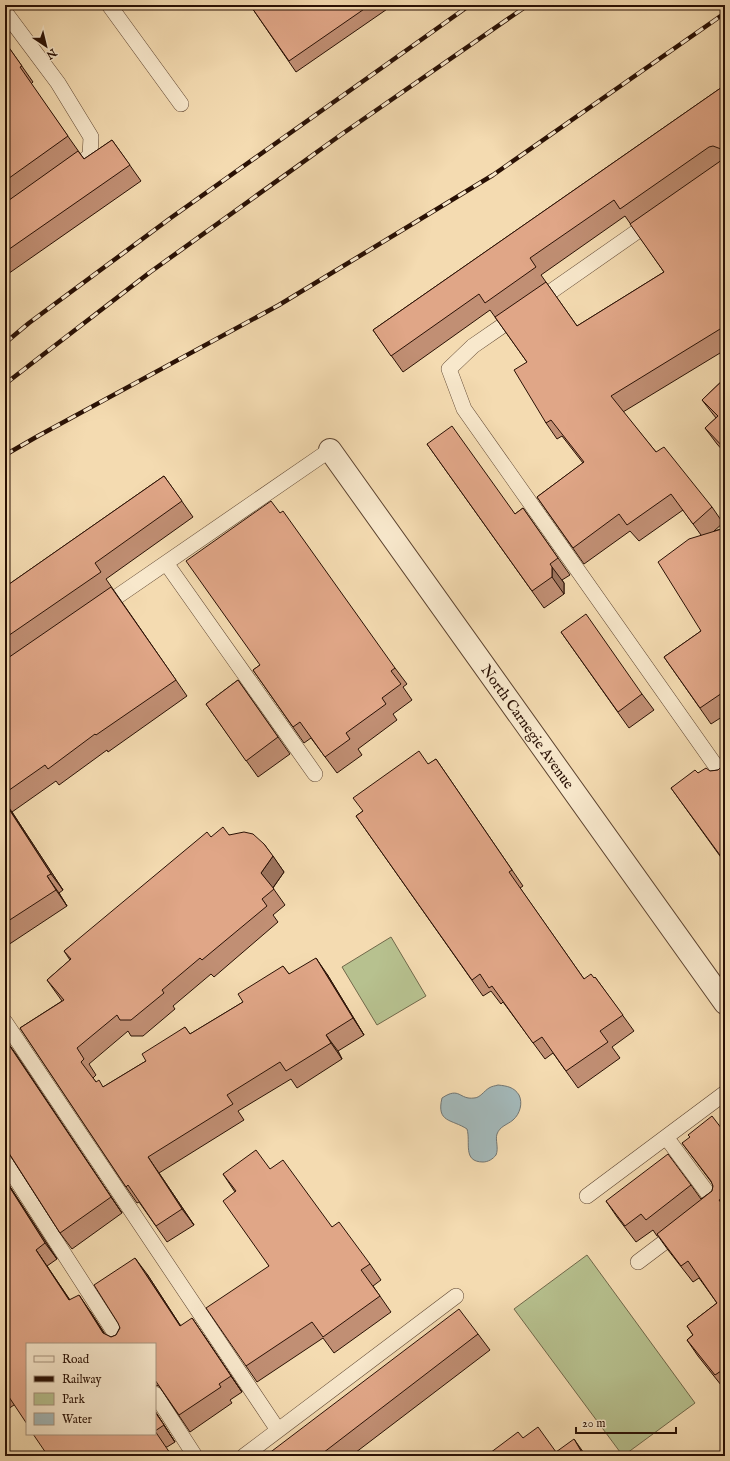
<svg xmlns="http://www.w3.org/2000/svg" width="730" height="1461" font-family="'IM FELL English',serif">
<rect width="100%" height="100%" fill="#f4dbb1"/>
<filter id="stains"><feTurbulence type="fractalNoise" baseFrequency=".005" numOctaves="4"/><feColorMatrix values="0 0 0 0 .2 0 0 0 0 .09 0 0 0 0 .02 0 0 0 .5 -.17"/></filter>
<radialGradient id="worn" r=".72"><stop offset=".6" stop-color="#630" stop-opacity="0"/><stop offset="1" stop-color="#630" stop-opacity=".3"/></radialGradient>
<path fill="#b7c18f" stroke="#70684a" d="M391,937L426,996L377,1025L342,967Z
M587,1255L695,1403L623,1456L514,1309Z"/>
<path fill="#a3b8b9" stroke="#727571" d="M498,1085C507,1086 514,1087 519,1095C523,1103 520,1114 513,1120C507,1125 500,1126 497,1134C495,1140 499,1148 496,1155C493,1159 488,1162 483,1162C462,1162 471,1142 467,1129C452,1119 436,1123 442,1098C460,1086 459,1100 474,1098C480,1098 484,1091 489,1088C492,1086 495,1086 498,1085Z"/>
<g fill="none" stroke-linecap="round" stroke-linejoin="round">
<defs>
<path id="lane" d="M109,5L181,104
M5,12L58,83L91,137L90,156L74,167
M536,302L652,221
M518,315L473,346L449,369L464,409L725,779
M166,563L315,774
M102,607L330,450
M5,1022L278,1430
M666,1137L715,1203L709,1208
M5,1162L122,1344
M587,1196L725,1093
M638,1262L679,1231
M155,1394L195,1456
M244,1456L456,1296"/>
<g id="street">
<path id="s1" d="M330,450L725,1003"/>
</g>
</defs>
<use href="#lane" stroke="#5c432f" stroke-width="16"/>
<use href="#street" stroke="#5c432f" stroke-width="24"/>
<use href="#lane" stroke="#f8e8cc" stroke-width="15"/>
<use href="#street" stroke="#f8e8cc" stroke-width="22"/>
<defs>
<path id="rail" d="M5,343L29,323L172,217L470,5
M5,384L149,273L342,134L528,5
M5,455L38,436L279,305L493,175L725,13"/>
</defs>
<use href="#rail" stroke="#291004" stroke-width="4.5"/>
<use href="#rail" stroke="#f8e8cc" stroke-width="3" stroke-dasharray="9" stroke-linecap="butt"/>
</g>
<path fill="#c18f74" stroke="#291004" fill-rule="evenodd" d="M250,5H393L296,72Z
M5,42L33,82L31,84L84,159L112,140L141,181L5,276Z
M725,85V350L623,412L656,452L712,507L723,523L714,531L725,528V715L711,724L664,657L701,631V535L683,510L639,541L630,531L584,564L537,497L583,463L562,436L557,439L546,423L527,362L490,310L403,372L373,330ZM625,216L664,272L577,326L541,275Z
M725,378V453L717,444L705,428L716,418L702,400Z
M427,444L515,514L523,508L570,575L562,580L564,583V594L544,608Z
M164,476L193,517L106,579L187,696L108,752L107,750L59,785L56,781L12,812L63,890L59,893L67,906L5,947V587Z
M561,632L642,694L654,710L629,728Z
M260,665L395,668L407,684L403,687L412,700L393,714L397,720L358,749L362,755L337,773L311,738L304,743L253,670Z
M238,680L290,754L258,777L206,704Z
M725,754V863L671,788L698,773L718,770L722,766Z
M436,759L523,886L520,888L584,979L594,978L595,977L634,1031L612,1047L620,1058L578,1088L553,1053L545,1059L503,1002L501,1004L491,991L483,996L356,816Z
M229,835L264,844L284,872L273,888L285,905L273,915L278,922L214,977L211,974L173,1006L175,1009L143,1036H131L128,1031L89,1064L96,1075L93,1078L96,1082L103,1087L146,1061L185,1027L190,1034L243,1002L283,966L289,974H327L364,1035L338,1051L342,1059L297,1088L291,1079L238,1111L244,1120L159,1173L194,1225L167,1242L139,1202L137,1203L126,1187L20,1028L62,1001L47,980L70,960L64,951L211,837Z
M5,1039L122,1213L72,1249L60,1233L10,1155L9,1154L5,1153Z
M725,1133V1390L698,1356L687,1340L693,1335L687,1326L717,1303L699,1278L693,1282L668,1250L658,1236H657L653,1230L636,1242L617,1217L606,1201L691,1185L701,1199L712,1191L713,1186L712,1183L682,1143Z
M270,1169L332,1227L370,1264L381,1280L373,1286L391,1312L334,1353L323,1338L257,1382L246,1366L269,1266L235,1192L223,1174Z
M5,1179L57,1259L47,1266L70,1300L90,1311L105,1334L111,1337L116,1335L147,1274L180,1325L203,1334L242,1392L230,1400L232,1403L190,1432L159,1386L155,1385V1344L14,1405L5,1411Z
M478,1334L490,1350L351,1456H269Z
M155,1411L175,1442L167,1447L33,1434Z"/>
<path fill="#9d745e" stroke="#291004" d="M552,567L564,583V594L552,577Z
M5,802L12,812L63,890L51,874Z
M273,856L284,872L272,889L261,873Z
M47,876L59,893L67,906L56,890Z
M316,958L327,974L364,1035L353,1018Z
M326,1035L338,1051L342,1059L331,1043Z
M5,1039L16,1054L122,1213L111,1197Z
M148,1157L159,1173L194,1225L182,1209Z
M5,1179L57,1259L45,1243L5,1180Z
M36,1250L47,1266L81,1317L69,1300Z
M135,1258L147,1274L191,1342L180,1326Z
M79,1295L90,1311L111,1344L103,1333Z
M192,1318L203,1334L242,1392L231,1376Z
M155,1411L175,1442L155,1412Z
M574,1439L586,1456H584Z"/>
<path fill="#e0a687" stroke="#291004" d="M250,5H370L289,61Z
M5,42L22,66L20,67L68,136L5,181Z
M725,85V326L611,396L656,452L664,447L712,507L693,524L671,494L627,525L619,514L573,548L537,497L584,462L551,420L546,423L514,370L527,362L495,317L546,282L577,326L664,272L630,224L719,162L722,159L723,154L721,149L713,146L709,147L620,209L614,200L530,258L536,267L485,303L479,294L391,356L373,330Z
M112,140L130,165L5,252V203L78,151L84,159Z
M725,378V449L705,428L718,416L702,400Z
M452,426L515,514L523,508L558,558L550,564L552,567V577L532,591L427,444Z
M164,476L182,501L95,563L101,572L5,638V587Z
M271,501L280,513L283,511L395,668L391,671L401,684L382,698L386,704L346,733L350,739L325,757L300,722L293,727L253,670L260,665L186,561Z
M725,528V691L700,708L664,657L701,631L658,562L689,539Z
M111,587L176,680L96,735L95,734L48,769L45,765L5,793V660Z
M586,614L642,694L618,712L561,632Z
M238,680L278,737L246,761L206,704Z
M419,751L428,764L436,759L512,870L509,872L584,979L591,974L594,978L595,977L623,1015L600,1031L608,1042L566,1071L542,1037L533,1043L492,986L489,988L480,974L472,980L356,816L363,811L353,798Z
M725,754V862L671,788L695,770L698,773L706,768L710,771L718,770L722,766L723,762L721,757Z
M5,803L51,874L47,876L56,890L5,923Z
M223,827L229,835L244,832L253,834L264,844L273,856L261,873L274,889L262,899L267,906L202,960L200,958L162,990L164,993L131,1020H120L117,1015L77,1048L84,1059L81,1062L96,1082L99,1080L103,1087L146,1061L142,1054L185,1027L190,1034L243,1002L238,994L283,966L289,974L316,958L353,1018L326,1035L331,1043L286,1071L280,1062L227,1095L233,1104L148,1157L182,1209L156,1226L128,1185L126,1187L20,1028L64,1000L47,980L71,959L64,951L207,832L211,837Z
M5,1039L111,1197L60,1233L5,1147Z
M712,1116L725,1133V1196L719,1200L725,1208V1376L721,1371L715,1375L687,1340L693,1335L687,1326L717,1303L688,1261L681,1266L657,1234L712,1191L713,1186L711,1181L682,1143L690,1137L688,1135Z
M256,1150L270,1169L283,1160L332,1227L339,1222L370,1264L361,1270L380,1296L323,1337L312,1322L246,1366L206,1308L269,1266L223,1201L236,1191L223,1174Z
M668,1154L691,1185L646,1220L641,1214L625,1226L606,1201Z
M5,1180L45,1243L36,1250L69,1300L79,1295L103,1333L111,1337L116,1335L120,1328L118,1323L94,1285L135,1258L180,1326L192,1318L231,1376L219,1384L221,1387L179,1415L155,1380V1344H27V1424L5,1391Z
M459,1309L478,1334L319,1456H270L268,1454Z
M155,1412L164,1425L155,1431L172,1456H48L33,1434H155Z
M538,1427L556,1452L574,1439L584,1456H486L518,1432L523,1438Z"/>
<g text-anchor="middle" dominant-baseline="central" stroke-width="3" stroke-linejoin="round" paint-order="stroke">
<g font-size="15" fill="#291004" stroke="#f8e8cc">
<text stroke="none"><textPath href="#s1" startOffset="340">North Carnegie Avenue</textPath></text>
</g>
</g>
<rect width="730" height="1461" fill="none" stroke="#f4dbb1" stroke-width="20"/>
<rect x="6" y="6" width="718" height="1449" fill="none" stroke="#291004" stroke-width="2"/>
<rect x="10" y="10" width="710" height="1441" fill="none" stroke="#291004"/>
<rect x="26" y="1343" width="130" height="92" fill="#f8e8cc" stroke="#a5927c"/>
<rect x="34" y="1356" width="20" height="6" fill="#f8e8cc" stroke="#a5927c"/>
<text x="62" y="1363" font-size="12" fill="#291004">Road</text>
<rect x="34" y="1376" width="20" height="6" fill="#291004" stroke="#a5927c"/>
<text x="62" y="1383" font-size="12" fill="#291004">Railway</text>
<rect x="34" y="1393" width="20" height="12" fill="#b7c18f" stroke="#a5927c"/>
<text x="62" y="1403" font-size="12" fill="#291004">Park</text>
<rect x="34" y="1413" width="20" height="12" fill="#a3b8b9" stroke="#a5927c"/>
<text x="62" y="1423" font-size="12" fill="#291004">Water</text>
<g transform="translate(46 46) rotate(145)" stroke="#f8e8cc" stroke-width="3" paint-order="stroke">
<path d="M0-3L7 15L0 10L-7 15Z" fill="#291004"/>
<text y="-6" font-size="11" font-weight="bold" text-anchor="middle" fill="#291004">N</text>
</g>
<path d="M576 1427v6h100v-6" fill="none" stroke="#291004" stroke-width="2"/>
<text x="582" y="1427" font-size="12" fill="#291004" stroke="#f8e8cc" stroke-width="3" paint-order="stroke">20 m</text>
<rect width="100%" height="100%" filter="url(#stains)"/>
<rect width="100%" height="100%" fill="url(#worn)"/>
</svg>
